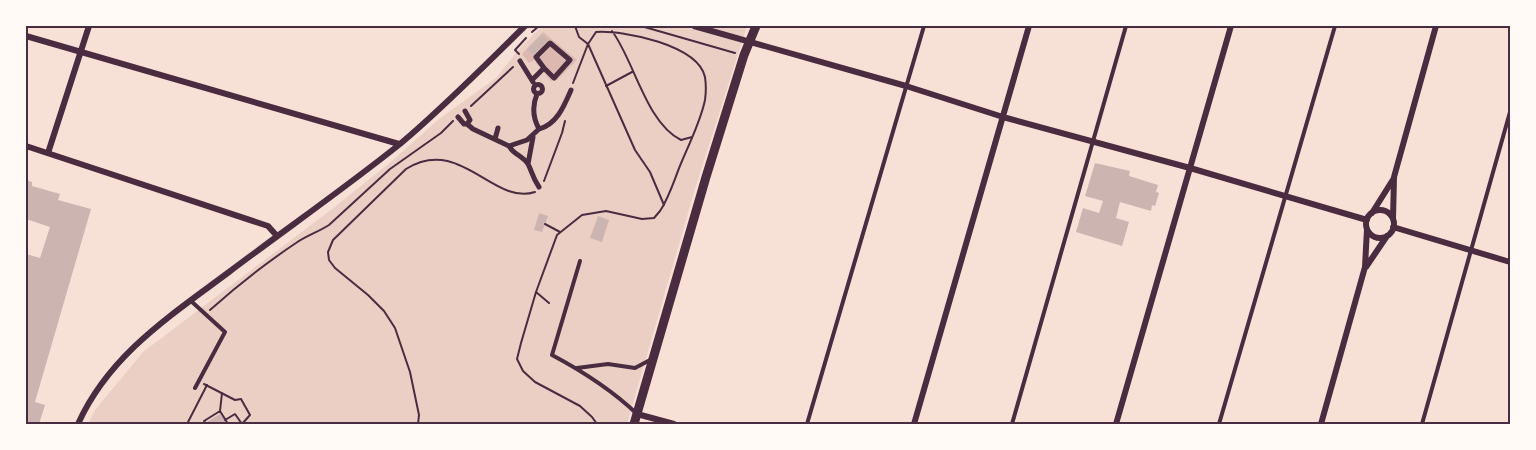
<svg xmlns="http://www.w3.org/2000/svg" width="1536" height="450" font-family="Signika,sans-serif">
<rect width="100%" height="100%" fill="#f7e1d7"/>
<path fill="#ebcfc5" d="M542,26H747L695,189L627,424H88L95,410L143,352L332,209L392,161L439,119L496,78L520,48Z"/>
<path fill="#dcb8b0" d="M543,32L577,60L557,80L551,81L534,60L529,63L522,54Z"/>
<path fill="#ccb4b1" d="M542,34L548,40L533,55L527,49Z
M1095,163L1130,171L1129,176L1158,185L1156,192L1159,193L1155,206L1152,205L1151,211L1120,202L1116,218L1129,222L1122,246L1076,232L1083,208L1099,213L1103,201L1085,196Z
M26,180L32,182V186L60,194L58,200L91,209L35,402L45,405L39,424H26V254L40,258L50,227L26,219Z
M539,213L548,216L542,232L534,230Z
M598,216L609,220L602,242L590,238Z
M220,414L227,424H209L207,422Z"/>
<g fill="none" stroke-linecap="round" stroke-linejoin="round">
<path stroke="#4a2c40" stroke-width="2" d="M575,26L579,37L588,44L635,150L650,172L664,205
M641,26L735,53
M612,31C634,60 646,123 681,140L692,137
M532,32L539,26
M519,54L515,50L526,38
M573,83L588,44L596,32C624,30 698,45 705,77C706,84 706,93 705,100C701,120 690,142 682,161C675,177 670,196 660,211L654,218L642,219L606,211L582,215L557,235L536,292L521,343L517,359L523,371L535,382L580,406L592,417L597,424
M606,86L632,72
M471,106L513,67
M544,181L562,133L565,121
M545,224L560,232
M536,292L549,303
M210,310C237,286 266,263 296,243C306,236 318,232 329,225L390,169L441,133L453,121
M204,384L235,400L241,399L250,415L242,424L235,414L225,420
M222,393L220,411L228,424
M187,424L207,385
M206,424L204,421L220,411
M418,424L419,415L410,372L395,328L384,311L368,295L335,268L329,260L328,252L333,240L406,169C460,135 493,206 535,192"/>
<path stroke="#4a2c40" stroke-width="4" d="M580,261L552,355C582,371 612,390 637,414
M191,301L225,332L195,388
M577,368L608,364L635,368L650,360
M807,424L924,26
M1012,424L1126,26
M1219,424L1335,26
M1422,424L1510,112"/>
<path stroke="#4a2c40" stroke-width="5" d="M520,61L533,82
M532,80L544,68L536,57L550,43L570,60L554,78L544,68
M533.5 89a4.5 4.5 0 1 1 9 0a4.5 4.5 0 1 1-9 0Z
M465,111L470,120L467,124L473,129L509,146L527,140L539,129C533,118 532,106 537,94
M458,117L464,124H467
M539,129C557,124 564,106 571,90
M495,139L498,128
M509,146C513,154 523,156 528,164C532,171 532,177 539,187
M528,164L533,137"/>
<path stroke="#4a2c40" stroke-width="6" d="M694,26L906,86L1003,117L1190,168L1367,220
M26,36L399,144
M26,146L268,226L277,236
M48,153L89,26
M1366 224a14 14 0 1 1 28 0a14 14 0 1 1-28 0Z
M1372,213L1394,178
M1393,219L1394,177L1436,26
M1393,227L1510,262
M1366,267L1387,236
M637,414L674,424
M78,424C109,355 170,316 229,272C286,229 345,188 400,144C444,107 484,66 525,26
M914,424L1029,26
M1116,424L1231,26
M1321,424L1365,267L1367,229"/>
<path stroke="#4a2c40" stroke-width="9" d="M634,424L706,177L744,55L756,26"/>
</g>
<rect width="1536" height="450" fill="none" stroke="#fffaf5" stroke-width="54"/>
<rect x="27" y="27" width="1482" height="396" fill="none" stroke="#4a2c40" stroke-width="2"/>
</svg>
